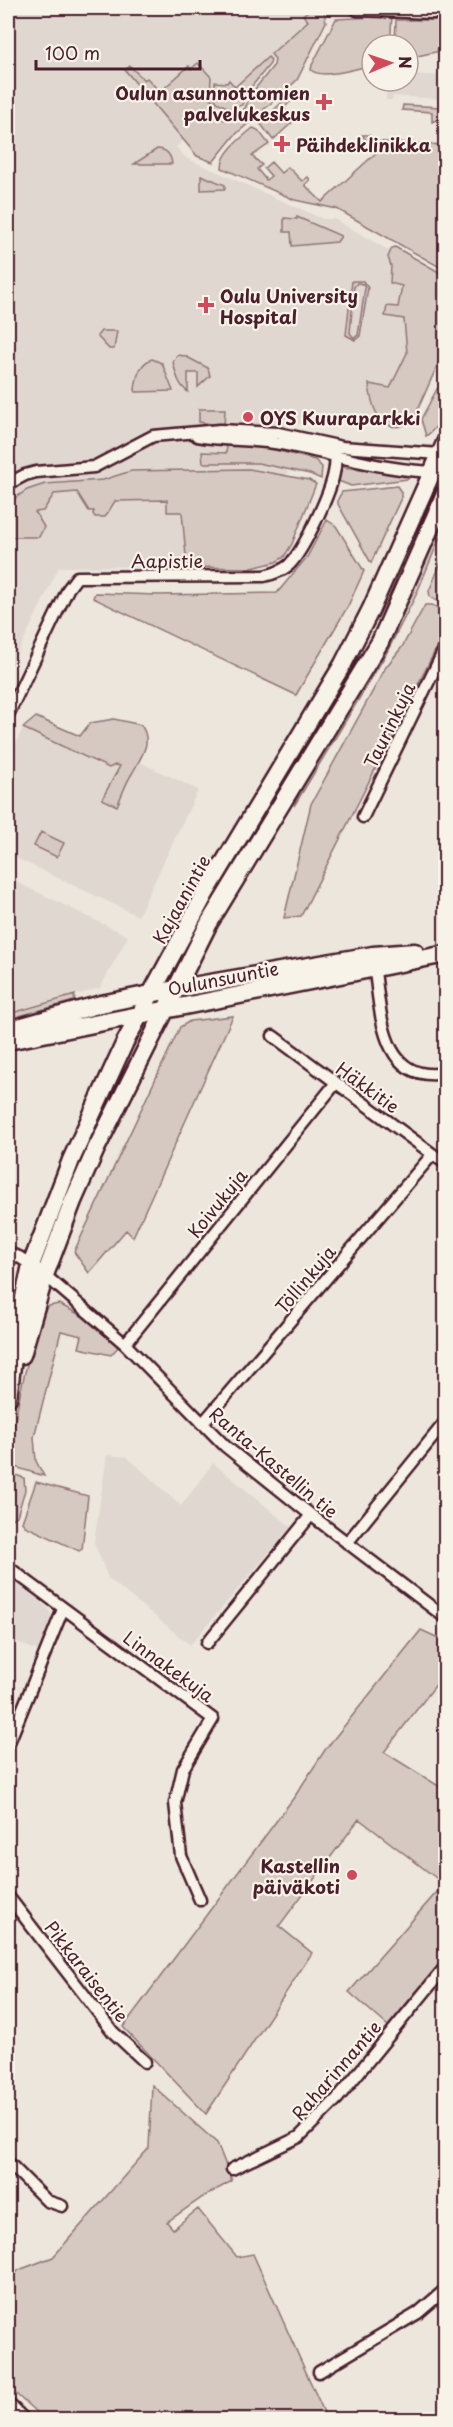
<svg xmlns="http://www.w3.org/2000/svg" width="453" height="2427" font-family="'Playpen Sans',sans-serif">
<rect width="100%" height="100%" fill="#ece6dd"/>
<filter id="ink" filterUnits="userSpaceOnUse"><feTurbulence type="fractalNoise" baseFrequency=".0167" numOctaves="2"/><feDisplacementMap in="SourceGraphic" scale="12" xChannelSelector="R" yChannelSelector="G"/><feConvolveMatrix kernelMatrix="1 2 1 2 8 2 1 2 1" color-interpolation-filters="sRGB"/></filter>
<g filter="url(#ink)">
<path fill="#e0d7d0" d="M8,8H327L176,147L186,158L323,219H334L400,257L407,353L378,414L335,423L287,424L288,541L264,565L59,567L8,673Z
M445,72V89H442L441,99L393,96L392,100H386L387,82L408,81V74L444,76Z
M23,728L108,768L117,751L198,790L138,916L8,854V761Z
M8,878L128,936L100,988L8,1014Z
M107,1455L127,1457L181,1506L213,1463L291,1527L190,1645L108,1578L94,1542Z
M8,1576L48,1608L52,1616L38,1651L8,1638Z"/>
<path fill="#d5c9c2" stroke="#907476" stroke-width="1.5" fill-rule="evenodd" d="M311,8H320L324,12L326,22L297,80L234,136L213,162L197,156L125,70L130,66L144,80L147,78L160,92L189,66L191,69L198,63L211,77L210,97L217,107L215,117L225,120L231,112L242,111L245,108L251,94L274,65L275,59L271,54L308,21L303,15Z
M392,16L390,45H372V65C358,68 321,80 311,70L312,65L336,19Z
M396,20H445V50L408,58V45H395Z
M268,57L271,60L270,64L248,91L242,105L230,109L217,102L214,97L215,82L227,83L229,80L235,87Z
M296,89L298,91L288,99L290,102L284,108L295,120L273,140L260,123Z
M403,105L441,107L442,117L432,122V112L402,110Z
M253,128L258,130L269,144L252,156L262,165L257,169L266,180L271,176L264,168L271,162L281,173L288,167L302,181L308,177L310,180L305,185L322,202L376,153L362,135H369V141L445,145V270L337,209L295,200L222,168C221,153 242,137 253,128Z
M157,149C166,149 171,155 172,164H134Z
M201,175L225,185V189L201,190Z
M297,217L341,236L337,242L292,246L291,232H284V218L297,219Z
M395,247L446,276L445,348L414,418C410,423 407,424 401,426C377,431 371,402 369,384L390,388L407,353L404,319L385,316L387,306L398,307L402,286L390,283L391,266L388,257L392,248Z
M352,281H363L368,288L360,336L355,340L346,335ZM357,283L363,284L365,288L358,335L354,338L350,333L354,287Z
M101,331H117L114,349H109L97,336Z
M177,355L185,356L208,368L210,376L198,387V373H188V392C178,385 176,374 173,362Z
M152,359L162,363L173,391L136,392L135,390C136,379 139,363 152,359Z
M443,384C448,401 442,426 426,436L421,419L437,389Z
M199,409H225L224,426L199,422Z
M251,444L315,460L322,467L321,479L310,474L258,463H203L202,452L226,453L227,446Z
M342,467L409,475L410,477L408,479L351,486L336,480L339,471Z
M249,469L309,480L316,484L292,544L284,557L276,562L252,568L187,567L182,512H167V500L115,501L105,517H95L93,514L94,511H89L77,492L54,494L43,511L35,512L44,527L39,537H8V503L27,490L45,484L103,480L131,471Z
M397,486L401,492V498L371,563L338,504V499L342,492Z
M445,514V525L416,595L385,656L294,806L305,780L410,592Z
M327,520L336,526L364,571L348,606L296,695L93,598L95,593L158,595L277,593L307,557Z
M445,553V606L430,597L429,591Z
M425,605H432L445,611V631L301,916L284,918L311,804L386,667L402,647Z
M36,717L80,736L90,723L114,719L141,725C153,742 142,755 133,772C126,782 122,795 117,806L102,799L120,766L115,765L109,768L23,728Z
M41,832L64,843L57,857L34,846Z
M75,995L74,1001L8,1019V1014Z
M233,1016L133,1237L126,1230L89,1273L74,1252L180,1027L190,1021Z
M59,1304L86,1318L119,1346L111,1355L79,1348L82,1336L61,1331L34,1437L36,1461L44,1476L15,1467V1457L11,1454C15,1404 27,1364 40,1316L49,1306Z
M13,1474L24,1478L25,1490L17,1516L9,1521L8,1486H11Z
M36,1482L88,1496L82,1549L79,1551L25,1526L22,1522Z
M421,1630L445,1641V1673L384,1752L445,1790V1957L388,2026L349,1992L444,1884L359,1819L279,1926L312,1953L206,2114L123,2027L295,1796L325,1750Z
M152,2085L217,2143L232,2181L203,2197L167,2222L173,2229L198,2209L237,2257L253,2254L327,2419H44L8,2387V2281L19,2270L53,2257L149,2148Z"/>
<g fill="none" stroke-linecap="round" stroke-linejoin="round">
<defs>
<path id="street" d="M357,10L433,13L446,9
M197,436C225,441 253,439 281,444C335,454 389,473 446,472
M8,484L25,475L36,472L94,467L153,436L220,430L278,433L342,447L440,454L443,457
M8,715L68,589L77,577L264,576C273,574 282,571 289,565C304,550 330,494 334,473C336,464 336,455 334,446
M363,817L446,646
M374,964C381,1009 379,1085 446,1073
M273,1036L446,1164
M8,1253L19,1257L39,1270L125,1344L225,1446L311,1515L446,1618
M125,1344L335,1084
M202,1424L432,1155
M347,1543L446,1421
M8,1567L213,1719L183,1769L175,1803L181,1856L200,1900
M207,1643L311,1515
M8,1745L63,1609
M8,1896L113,2032L145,2062
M8,2162L47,2201L62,2206
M232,2169L299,2137L337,2099L446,1966
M319,2372L418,2313L446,2289
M8,2403L25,2420"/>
<path id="secondary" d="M8,1030L101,1004L175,989L373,955L415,952
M8,1041L446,954
M22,1355L45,1275L73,1201L96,1149L209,923L380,642L446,492
M8,1398L16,1334L31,1265L71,1160L125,1042L205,894L343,664L371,609L446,441"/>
</defs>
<use href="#street" stroke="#4a1f2b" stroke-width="15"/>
<use href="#secondary" stroke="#4a1f2b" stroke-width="21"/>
<use href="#street" stroke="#f7f3e8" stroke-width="10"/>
<use href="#secondary" stroke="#f7f3e8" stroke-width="16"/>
</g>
</g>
<g fill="#d1495b" stroke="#f7f3e8" stroke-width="2">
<path d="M321 93h6v6h6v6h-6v6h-6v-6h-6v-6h6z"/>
<path d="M279 135h6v6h6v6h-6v6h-6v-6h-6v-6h6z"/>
<path d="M203 296h6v6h6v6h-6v6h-6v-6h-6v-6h6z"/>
<circle cx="248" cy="417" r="6"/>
<circle cx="352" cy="1875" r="6"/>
</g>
<g text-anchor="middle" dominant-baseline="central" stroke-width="4.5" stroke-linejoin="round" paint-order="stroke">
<g font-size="18" font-weight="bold" fill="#4a1f2b" stroke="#f7f3e8" text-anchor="start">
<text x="310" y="92" text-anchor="end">Oulun asunnottomien<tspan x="310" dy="21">palvelukeskus</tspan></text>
<text x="296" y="144">Päihdeklinikka</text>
<text x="220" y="295">Oulu University<tspan x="220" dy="21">Hospital</tspan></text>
<text x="260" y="417">OYS Kuuraparkki</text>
<text x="340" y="1865" text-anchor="end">Kastellin<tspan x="340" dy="21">päiväkoti</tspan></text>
</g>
<g font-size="18" fill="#4a1f2b" stroke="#f7f3e8">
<text x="167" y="560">Aapistie</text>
<text transform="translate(389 725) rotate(-64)">Taurinkuja</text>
<text transform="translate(181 899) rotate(-61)">Kajaanintie</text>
<text transform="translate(223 978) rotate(-11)">Oulunsuuntie</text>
<text transform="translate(368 1087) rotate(36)">Häkkitie</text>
<text transform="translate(217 1203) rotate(-51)">Koivukuja</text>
<text transform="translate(305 1279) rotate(-50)">Töllinkuja</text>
<text transform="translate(274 1462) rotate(40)">Ranta-Kastellin tie</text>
<text transform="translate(169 1666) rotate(36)">Linnakekuja</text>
<text transform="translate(87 1971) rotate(52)">Pikkaraisentie</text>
<text transform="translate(336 2070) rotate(-49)">Raharinnantie</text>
</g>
</g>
<rect width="453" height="2427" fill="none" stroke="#f7f3e8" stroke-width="30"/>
<rect x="15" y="15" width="423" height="2397" fill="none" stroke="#4a1f2b" stroke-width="2" filter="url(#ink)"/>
<g transform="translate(390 63) rotate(88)"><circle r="28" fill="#f7f3e8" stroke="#b29e9c" stroke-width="1.5"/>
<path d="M0-4.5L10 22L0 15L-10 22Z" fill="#d1495b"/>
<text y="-9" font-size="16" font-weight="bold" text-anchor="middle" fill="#4a1f2b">N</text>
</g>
<path d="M36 60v9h164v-9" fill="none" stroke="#4a1f2b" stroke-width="3"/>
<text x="45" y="60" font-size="18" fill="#4a1f2b" stroke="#f7f3e8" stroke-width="4.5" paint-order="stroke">100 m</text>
</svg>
